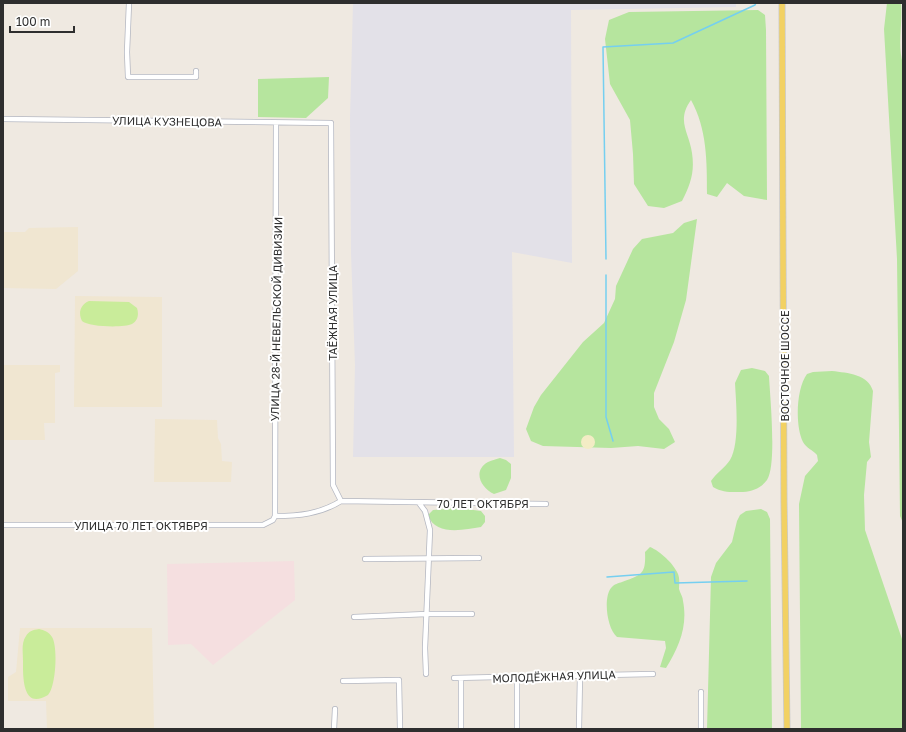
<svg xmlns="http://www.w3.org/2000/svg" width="906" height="732" font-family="'Golos Text',sans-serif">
<rect width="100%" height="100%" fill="#efe9e1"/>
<path fill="#e3e1e8" d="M353,3H736V7L571,10L572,263L512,252L514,457H353L355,365L351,253L350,118Z"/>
<path fill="#f0e6d1" d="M78,227V271L56,289L3,288V232H25L29,228Z
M75,296L162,297V407H74Z
M3,365H60V372L55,373V423H44L45,440H4Z
M155,419L217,420L218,438L221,444L222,461L232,462L231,482H154Z
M20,628H152L154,729H47L46,701H8V677L16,672Z"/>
<path fill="#f5dfe0" d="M294,561L295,600L213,665L191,644L168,645L167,564Z"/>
<path fill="#b6e59e" d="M887,3H901C903,23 897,45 903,64V523L900,516L897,259L884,29Z
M758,10L765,15L766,30L767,200L744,196L727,183L717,197L707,194C707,161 707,129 691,100C676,121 689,132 692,153C695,173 690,185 682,201L664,208L648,206L634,184L633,154L630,120L610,84L605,39L609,20L629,12Z
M329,77L328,98L306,118L258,117V79Z
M697,219L686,300L674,342L654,393V407L659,419L669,429L675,442L664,449L638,446L611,448L543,446L531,441L526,429L534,407L541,395L583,342L604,323L615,299L616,286L633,249L642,239L673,233L684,223Z
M752,368L765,371L769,376C770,396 777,465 767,480C761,488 753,491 743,492C732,492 723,493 713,487L711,481C716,473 725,468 730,460C740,443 736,402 735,383L741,370Z
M832,371C848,373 868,374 873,391L869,442L871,457L867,462L864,495L865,530L903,642V729H801L799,504L805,476L818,461L817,455C813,450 806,448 803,442C795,426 796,389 807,374L813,372Z
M500,458L506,460L511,464V478L506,490L494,494C481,488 472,471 488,462C492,460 497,459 500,458Z
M459,508L481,511L485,516V522L481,527C463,530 435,536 428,515L433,510Z
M761,509L767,512L770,519L772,729H707L711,577L716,563L732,542L737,521L740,515L746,511Z
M650,547C660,551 674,564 678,574C680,579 679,584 679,589C680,593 683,597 683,601C688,626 679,647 666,668L660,667L666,648L665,641L617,637C607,629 603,598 611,588C614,584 619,583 622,582C642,575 646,574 645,552Z"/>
<path fill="#f3ecc5" d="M581 442a7 7 0 1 1 14 0a7 7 0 1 1-14 0Z"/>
<path fill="#c9ec9a" d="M89,301L129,302L137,308C139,314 138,321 132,324C124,328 88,327 82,321C78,313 80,305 89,301Z
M39,629C44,630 49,632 52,637C58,646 56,687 48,695C22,711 23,676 23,661C23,653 21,643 26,636C29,631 33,630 39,629Z"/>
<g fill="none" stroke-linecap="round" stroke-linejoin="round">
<path stroke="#75cff0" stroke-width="1.5" d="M606,259L603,47L673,43L755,5L756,3
M606,275V417L613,441
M607,577L674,572L675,583L747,581"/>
<defs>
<path id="minor" d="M129,3L127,52L128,77H196V71
M3,119L331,123L333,485L341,501
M419,503L425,511L430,530L425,648L426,674
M275,516L276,123
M275,516C299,516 320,514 341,501L546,504
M3,525H263L273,520L275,516
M365,559L479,558
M354,617L427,614H472
M454,678L653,674
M517,678V729
M343,681L399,680L400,729
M334,729L335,709
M461,729V678
M579,729L580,675
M701,729V692"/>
<path id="major" d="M782,3L784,502L787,729"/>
</defs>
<use href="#minor" stroke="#b4b7c1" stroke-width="6"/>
<use href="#major" stroke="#c9c9c9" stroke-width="7"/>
<use href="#minor" stroke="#fff" stroke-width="4.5"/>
<use href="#major" stroke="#f2d163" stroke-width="5.5"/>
</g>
<g text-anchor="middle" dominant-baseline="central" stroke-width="4" stroke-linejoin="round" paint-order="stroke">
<g font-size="11" fill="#2e2e2e" stroke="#fff">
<text transform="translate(167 121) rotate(1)">УЛИЦА КУЗНЕЦОВА</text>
<text transform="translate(332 313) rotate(-90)">ТАЁЖНАЯ УЛИЦА</text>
<text transform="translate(276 319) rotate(-89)">УЛИЦА 28-Й НЕВЕЛЬСКОЙ ДИВИЗИИ</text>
<text transform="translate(784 366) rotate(-90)">ВОСТОЧНОЕ ШОССЕ</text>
<text x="483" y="503">70 ЛЕТ ОКТЯБРЯ</text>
<text x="141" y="525">УЛИЦА 70 ЛЕТ ОКТЯБРЯ</text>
<text transform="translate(554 676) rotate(-2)">МОЛОДЁЖНАЯ УЛИЦА</text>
</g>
</g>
<rect width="906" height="732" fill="none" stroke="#2e2e2e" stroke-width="8"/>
<path d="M10 26v6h64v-6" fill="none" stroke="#2e2e2e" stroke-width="2"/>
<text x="16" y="26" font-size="12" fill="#2e2e2e" stroke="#ffffff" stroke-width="3" paint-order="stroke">100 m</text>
</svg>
